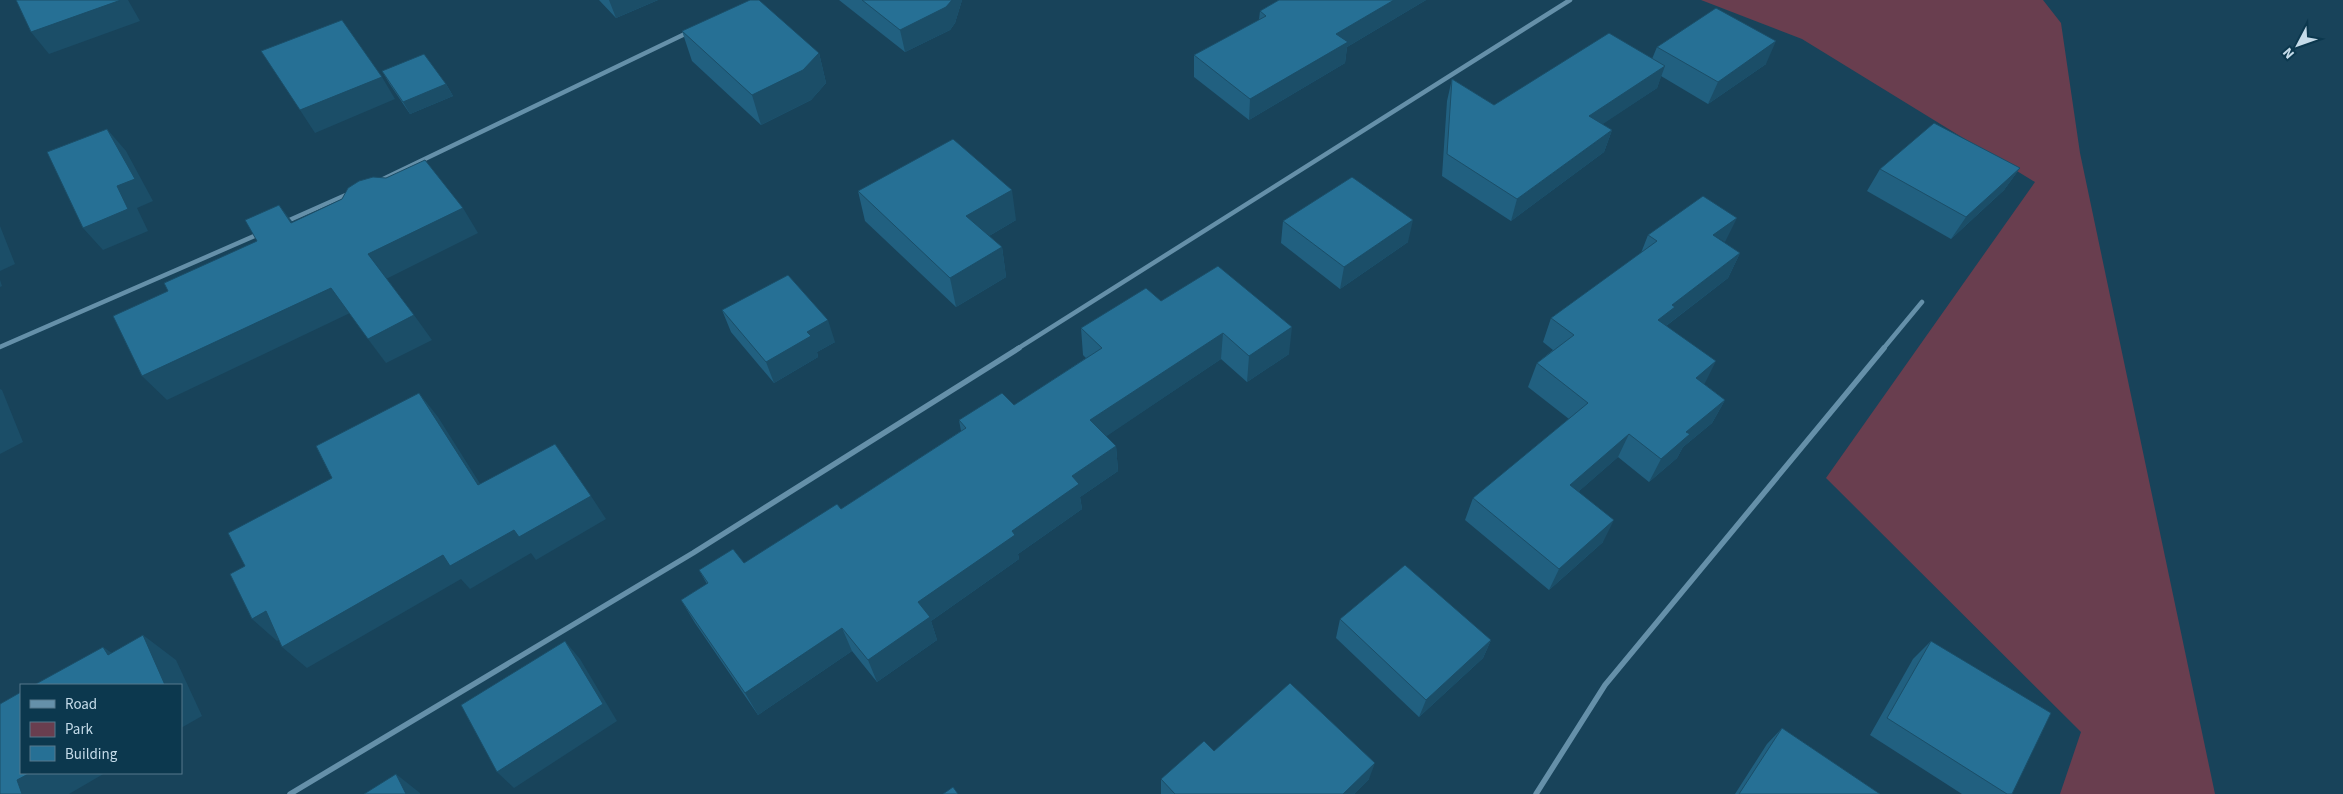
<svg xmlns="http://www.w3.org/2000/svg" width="2343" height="794" font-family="'Source Sans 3',sans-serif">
<rect width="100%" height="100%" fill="#18435a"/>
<path fill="#693e4f" d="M1701,0H2043L2061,23L2080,153L2215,794H2060L2081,732L1826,478L2035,182L1802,39Z"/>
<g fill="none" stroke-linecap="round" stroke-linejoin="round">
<path stroke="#6590a9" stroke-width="4.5" d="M379,181L689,32
M285,222L348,194
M0,347L259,234
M1017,349L1570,0
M1883,349L1922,302"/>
<path stroke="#6590a9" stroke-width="5.5" d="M290,794L693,553L1019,348
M1536,794L1605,685L1884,348"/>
</g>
<path fill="#216080" d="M599,0H658L616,18Z
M839,0H962L955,23L950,30L905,52Z
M1279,0H1426L1347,47L1345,63L1249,120L1194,77V55L1259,20L1260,11Z
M682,31L819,53L826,83L811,100L761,125L692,61Z
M1657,47L1766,64L1708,104L1661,76L1657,88L1602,124L1612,130L1604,152L1511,221L1442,176L1447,101L1452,79L1494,105L1652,59Z
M382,71L446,84L453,96L410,114L389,83Z
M2020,168L2004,190L1951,239L1867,191L1880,169Z
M858,191L1016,220L989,236L1002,247L1006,277L956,307L865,221Z
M1283,221L1408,242L1340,289L1281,243Z
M1648,235L1724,243L1740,253L1728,278L1666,326L1704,384L1725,400L1712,423L1683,447L1677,458L1649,482L1618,457L1579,491L1603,542L1549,590L1465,520L1473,498L1569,419L1528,387L1537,363L1553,350L1543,342L1551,318L1641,253Z
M1161,301L1289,354L1247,382L1221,359L1106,436L1116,446L1118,471L1080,497L1082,509L1018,554L1019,559L931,621L937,640L877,682L852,651L758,715L695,623L681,600L707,584L699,570L744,563L841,509L961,431L959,420L1014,405L1086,358L1083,355L1081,328Z
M722,310L835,342L817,352L818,357L774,383L731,332Z
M1340,619L1491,640L1483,658L1419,717L1336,638Z
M1931,641L2012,794H1962L1870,735L1913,659Z
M1782,728L1880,794H1735L1767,744Z
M1214,751L1369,779L1354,794H1161V779Z"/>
<path fill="#1b4e68" d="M121,0H128L140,21L49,54L31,32Z
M609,0H658L616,18Z
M952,0H962L955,23L950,30L905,52L900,30Z
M1394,0H1426L1347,47L1345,63L1249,120L1250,99L1336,34Z
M1776,41L1766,64L1708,104L1718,82Z
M819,53L826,83L811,100L761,125L752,95Z
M1665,66L1657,88L1582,138L1589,116Z
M382,77L395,99L315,133L300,110Z
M446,84L453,96L410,114L403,102Z
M107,129L126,151L153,201L137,208L148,231L103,250L83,228Z
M1612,130L1604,152L1511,221L1517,199Z
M2020,168L2004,190L1951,239L1966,217Z
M1012,190L1016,220L972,246L966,216Z
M279,205L299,230L291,223Z
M463,208L478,233L386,279L368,254Z
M1737,218L1725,242L1713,235Z
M1413,220L1408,242L1340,289L1344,267Z
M0,226L15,264L0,271Z
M1002,247L1006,277L956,307L950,278Z
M1740,253L1728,278L1667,325L1664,331L1658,320L1672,305Z
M0,280L2,286L0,287Z
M331,288L350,313L167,400L142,376Z
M414,315L432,340L386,363L368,339Z
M828,320L835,342L817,352L818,357L774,383L766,362L807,332Z
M1292,327L1289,354L1247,382L1249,356Z
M1223,333L1221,359L1092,446L1090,420Z
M1716,361L1704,385L1696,378Z
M0,389L2,390L23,442L0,454Z
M419,393L438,417L496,509L478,485Z
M1725,400L1712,423L1683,447L1677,458L1649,482L1661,459L1686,432Z
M1629,434L1618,457L1561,507L1570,485Z
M1116,446L1118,471L1080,497L1082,509L1018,554L1019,559L931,621L937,640L877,682L868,660L918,602L1012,531L1072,476Z
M591,496L606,519L536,560L531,553L470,589L461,579L307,668L282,647L443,555L514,530Z
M1614,520L1603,542L1549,590L1559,569Z
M266,611L291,633L277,641L252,619Z
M842,628L852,651L758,715L745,693Z
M143,635L176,660L202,716L181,728V685H165Z
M1491,640L1483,658L1419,717L1426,700Z
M565,641L580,659L617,721L514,788L497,772Z
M103,647L138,671L108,655Z
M1375,763L1369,779L1354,794H1343Z
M30,773H105L69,794H22L17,780Z
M396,774L420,793V794H406Z"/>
<path fill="#267095" stroke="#1b4e68" d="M16,0H121L31,32Z
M750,0H759L819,53L803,70L752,95L682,31Z
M862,0H952L946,7L900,30Z
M1279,0H1394L1336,34L1348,42L1250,99L1194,55L1266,16L1260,11Z
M1716,8L1776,41L1718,82L1657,47Z
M342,20L382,77L300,110L261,51Z
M1609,33L1665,66L1589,116L1612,130L1517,199L1447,154L1452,79L1494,105Z
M424,54L446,84L403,102L382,71Z
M1934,123L2020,168L1966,217L1880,169Z
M107,129L135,179L117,186L128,209L83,228L47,152Z
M953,139L1012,190L966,216L1002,247L950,278L858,191Z
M425,160L463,208L368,254L414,315L368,339L331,288L142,376L113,316L168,291L164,283L257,241L245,220L279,205L291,223L342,199L348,188L359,181L373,177L386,178Z
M1352,177L1413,220L1344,267L1283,221Z
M1703,196L1737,218L1713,235L1740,253L1672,305L1675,307L1658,320L1716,361L1696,378L1725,400L1686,432L1690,434L1661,459L1629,434L1570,485L1614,520L1559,569L1473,498L1588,403L1537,363L1574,335L1551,318L1657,241L1648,235Z
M1218,266L1292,327L1249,356L1223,333L1090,420L1116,446L1072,476L1079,484L1012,531L1015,535L918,602L930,617L868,660L842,628L745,693L681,600L708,583L699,570L733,549L744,563L837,504L841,509L966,428L959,420L1002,393L1014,405L1102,348L1081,328L1146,288L1161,301Z
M788,275L828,320L807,332L811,336L766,362L722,310Z
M419,393L478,485L555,444L591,496L519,537L514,530L450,566L443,555L282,647L266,611L252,619L230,574L245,566L228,533L332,478L316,446Z
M1405,565L1491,640L1426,700L1340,619Z
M143,635L165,685H34L103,647L108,655Z
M565,641L603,704L497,772L461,705Z
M1931,641L2051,713L2012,794H2007L1887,718Z
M1290,683L1375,763L1343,794H1175L1161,779L1204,741L1214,751Z
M21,692V773H30L17,780L22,794H0V704Z
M1782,728L1880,794H1739Z
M396,774L406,794H364Z
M953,787L958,794H943Z"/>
<rect x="20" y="684" width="162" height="90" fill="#0c384e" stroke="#56798c"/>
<rect x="30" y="700" width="25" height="8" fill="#6590a9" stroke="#56798c"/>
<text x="65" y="709" font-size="15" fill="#c5dbe9">Road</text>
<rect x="30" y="722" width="25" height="15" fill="#693e4f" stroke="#56798c"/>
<text x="65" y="734" font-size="15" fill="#c5dbe9">Park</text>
<rect x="30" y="746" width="25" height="15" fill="#267095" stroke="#56798c"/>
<text x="65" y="759" font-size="15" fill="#c5dbe9">Building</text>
<g transform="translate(2298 45) rotate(229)" stroke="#0c384e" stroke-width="4" paint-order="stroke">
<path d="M0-4L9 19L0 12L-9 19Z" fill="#c5dbe9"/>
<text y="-8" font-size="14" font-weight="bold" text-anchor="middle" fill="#c5dbe9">N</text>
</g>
</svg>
